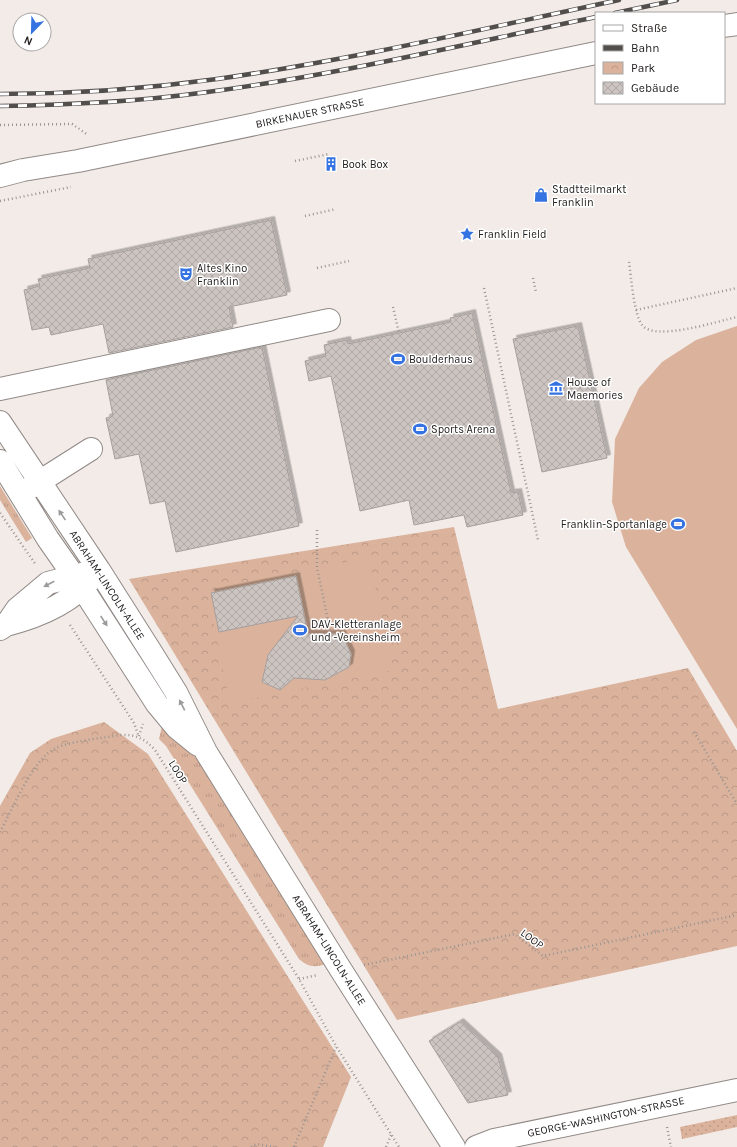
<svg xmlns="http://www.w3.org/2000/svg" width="737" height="1147" font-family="Karla,sans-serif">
<defs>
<pattern id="grass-tufts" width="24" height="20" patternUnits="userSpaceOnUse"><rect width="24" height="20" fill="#dbb29c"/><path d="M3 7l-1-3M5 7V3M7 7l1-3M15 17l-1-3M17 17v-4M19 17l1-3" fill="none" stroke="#bc9986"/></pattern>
<pattern id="park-crowns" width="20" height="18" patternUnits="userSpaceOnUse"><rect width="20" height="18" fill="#dbb29c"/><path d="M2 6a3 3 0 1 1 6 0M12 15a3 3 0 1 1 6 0" fill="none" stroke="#bc9986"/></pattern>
<pattern id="garden-dots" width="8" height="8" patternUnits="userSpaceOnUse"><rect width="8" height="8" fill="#dbb29c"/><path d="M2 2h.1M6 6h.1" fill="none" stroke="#bc9986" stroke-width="1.8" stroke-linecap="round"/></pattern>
<pattern id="building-cross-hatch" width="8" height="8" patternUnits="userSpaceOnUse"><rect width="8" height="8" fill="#ccc4c0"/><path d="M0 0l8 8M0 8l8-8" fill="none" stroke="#afa8a5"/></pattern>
<filter id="shadow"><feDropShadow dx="3.5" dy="-3.5" stdDeviation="0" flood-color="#0004"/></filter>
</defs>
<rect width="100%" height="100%" fill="#f2ebe7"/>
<path fill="url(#grass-tufts)" d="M0,486L32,538L26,542L0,500Z
M162,726L199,760L327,964C315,967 309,968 299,959L166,746L159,739Z"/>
<path fill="url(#park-crowns)" d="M454,527L498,709L688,668L737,751V946L397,1020L129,579Z
M104,722L148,754L351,1077L323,1147H0V806L30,753L51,739Z"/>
<path fill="url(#garden-dots)" d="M737,1115V1127L682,1139L680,1127Z"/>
<path fill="#dbb29c" d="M737,326V729L626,547L612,502L615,439L639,388L662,362L696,340Z
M369,557L393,670L230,703L207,591Z"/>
<path fill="url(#building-cross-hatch)" stroke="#a69f9c" filter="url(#shadow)" d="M271,220L287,295L229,307L233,327L109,353L103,324L51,335L49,327L32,330L24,290L40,286L38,279L90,268L88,259Z
M472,313L511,493L518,492L523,515L467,527L464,515L414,525L409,500L360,511L331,376L309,381L305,361L326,356L324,345L347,340L348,344L451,322L450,318Z
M578,326L607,458L542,472L513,339Z
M262,347L299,526L176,552L165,501L150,504L139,454L115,459L106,418L113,416L106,380Z
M296,576L308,634H342L351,654L349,667L325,680L294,678L280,690L262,682L268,655L298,616L219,632L211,593Z
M460,1022L498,1057L508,1095L468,1103L429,1041Z"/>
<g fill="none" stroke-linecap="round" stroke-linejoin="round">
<defs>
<path id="minor" d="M724,26L737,24
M0,176L23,170L78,161L596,53
M0,389L329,320
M0,422L99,570L151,652L176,692L206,752L341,970L454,1147
M0,461L48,539L83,589L157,704L177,728L198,745
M28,489L91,449
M6,625C38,617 70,604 92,578
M0,629L6,625L17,609L48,583L86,573
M476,1147L494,1140L737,1090"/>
</defs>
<use href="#minor" stroke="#918a87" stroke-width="24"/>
<path stroke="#9a9592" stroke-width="2.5" stroke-dasharray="1 3" stroke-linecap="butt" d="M0,125L72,124L88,135
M295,161L329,154
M0,201L71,187
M305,216L336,209
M629,262C631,276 634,315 642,325C655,342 718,321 737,317
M317,268L349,261
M533,278L536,292
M484,288L538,540
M393,307L399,333
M636,310L737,288
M0,513L36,565
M317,530V568L331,634
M70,625L134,723L139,737
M694,732L737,804
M139,736L143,724
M0,832C12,810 34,757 56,748C71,741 103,738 120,735C136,734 145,739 155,750L299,979L336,1046L399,1147
M364,965L515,934L543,956L737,915
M299,979L318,975
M667,1127L671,1147
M251,1147L256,1144L274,1147
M294,1147L336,1047
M386,1147L391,1135"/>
<use href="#minor" stroke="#fff" stroke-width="22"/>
<defs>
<path id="rail" d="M615,13L677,0
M0,94C72,94 145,89 217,79C352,60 486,28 619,0
M0,106C67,105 134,102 200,93C333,76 465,44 596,17"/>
</defs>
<use href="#rail" stroke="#514e4c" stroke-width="4.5"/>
<use href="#rail" stroke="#fff" stroke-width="3" stroke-dasharray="9" stroke-linecap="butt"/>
</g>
<defs><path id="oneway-solid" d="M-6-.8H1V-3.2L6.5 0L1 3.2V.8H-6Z"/></defs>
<g fill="#9c9b9b">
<use href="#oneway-solid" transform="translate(62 515) rotate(-124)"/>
<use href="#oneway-solid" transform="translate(49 584) rotate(152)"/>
<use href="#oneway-solid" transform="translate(104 621) rotate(57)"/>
<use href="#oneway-solid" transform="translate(182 705) rotate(-117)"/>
</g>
<defs>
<symbol id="building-bare" viewBox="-9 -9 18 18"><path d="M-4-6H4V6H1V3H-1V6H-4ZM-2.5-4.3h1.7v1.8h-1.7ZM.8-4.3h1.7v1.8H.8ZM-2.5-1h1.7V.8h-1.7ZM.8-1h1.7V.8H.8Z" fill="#3473e1" stroke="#fff" stroke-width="2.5" paint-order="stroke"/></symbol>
<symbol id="shop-bare" viewBox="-9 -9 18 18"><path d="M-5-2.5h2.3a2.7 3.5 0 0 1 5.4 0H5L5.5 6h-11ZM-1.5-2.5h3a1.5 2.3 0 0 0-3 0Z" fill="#3473e1" stroke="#fff" stroke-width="2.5" paint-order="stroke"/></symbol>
<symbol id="sight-bare" viewBox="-9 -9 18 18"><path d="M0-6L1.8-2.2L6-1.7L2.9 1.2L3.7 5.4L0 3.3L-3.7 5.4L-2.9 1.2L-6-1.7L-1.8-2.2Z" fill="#3473e1" stroke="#fff" stroke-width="2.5" paint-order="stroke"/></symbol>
<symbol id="theatre-bare" viewBox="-9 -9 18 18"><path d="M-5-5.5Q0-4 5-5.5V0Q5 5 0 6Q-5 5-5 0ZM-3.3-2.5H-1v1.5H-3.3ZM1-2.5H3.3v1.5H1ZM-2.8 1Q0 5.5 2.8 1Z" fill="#3473e1" stroke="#fff" stroke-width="2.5" paint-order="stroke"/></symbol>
<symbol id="stadium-bare" viewBox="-9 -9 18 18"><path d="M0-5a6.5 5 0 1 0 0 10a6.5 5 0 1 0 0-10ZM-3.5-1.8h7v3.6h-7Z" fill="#3473e1" stroke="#fff" stroke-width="2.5" paint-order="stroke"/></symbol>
<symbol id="museum-bare" viewBox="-9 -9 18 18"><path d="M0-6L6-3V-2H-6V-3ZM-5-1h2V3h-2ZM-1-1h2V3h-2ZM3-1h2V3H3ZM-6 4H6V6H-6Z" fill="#3473e1" stroke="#fff" stroke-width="2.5" paint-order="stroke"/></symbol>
</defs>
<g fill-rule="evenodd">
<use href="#building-bare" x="321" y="154" width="20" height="20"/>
<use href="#shop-bare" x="531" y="185" width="20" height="20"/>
<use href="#sight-bare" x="457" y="224" width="20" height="20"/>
<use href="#theatre-bare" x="176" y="264" width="20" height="20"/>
<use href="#stadium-bare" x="388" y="349" width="20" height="20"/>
<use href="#museum-bare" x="546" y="378" width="20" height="20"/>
<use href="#stadium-bare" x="410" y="419" width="20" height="20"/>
<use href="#stadium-bare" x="668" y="514" width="20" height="20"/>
<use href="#stadium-bare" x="290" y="620" width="20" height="20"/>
</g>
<g text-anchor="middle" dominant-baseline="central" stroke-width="3" stroke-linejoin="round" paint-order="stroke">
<g font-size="11" fill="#242120" stroke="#fff">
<text transform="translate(310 113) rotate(-12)">BIRKENAUER STRASSE</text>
<text transform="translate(107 585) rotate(57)">ABRAHAM-LINCOLN-ALLEE</text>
<text transform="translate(178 772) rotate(58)">LOOP</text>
<text transform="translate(532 939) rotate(37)">LOOP</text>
<text transform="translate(329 950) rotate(58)">ABRAHAM-LINCOLN-ALLEE</text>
<text transform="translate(606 1117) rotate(-12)">GEORGE-WASHINGTON-STRASSE</text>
</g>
<g font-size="11" fill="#242120" stroke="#fff" text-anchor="start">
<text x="342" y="164">Book Box</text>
<text x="552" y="189">Stadtteilmarkt<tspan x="552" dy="13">Franklin</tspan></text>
<text x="478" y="234">Franklin Field</text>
<text x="197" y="268">Altes Kino<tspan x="197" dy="13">Franklin</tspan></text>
<text x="409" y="359">Boulderhaus</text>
<text x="567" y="382">House of<tspan x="567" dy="13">Maemories</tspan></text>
<text x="431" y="429">Sports Arena</text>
<text x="667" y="524" text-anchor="end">Franklin-Sportanlage</text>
<text x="311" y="624">DAV-Kletteranlage<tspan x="311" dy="13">und -Vereinsheim</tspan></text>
</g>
</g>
<rect x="595" y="12" width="130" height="92" fill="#ffffff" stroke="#a7a6a6"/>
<rect x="603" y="25" width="20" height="6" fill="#ffffff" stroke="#a7a6a6"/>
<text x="631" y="32" font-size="12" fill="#242120">Straße</text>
<rect x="603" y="45" width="20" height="6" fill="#514e4c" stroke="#a7a6a6"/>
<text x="631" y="52" font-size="12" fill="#242120">Bahn</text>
<rect x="603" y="62" width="20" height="12" fill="url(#park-crowns)" stroke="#a7a6a6"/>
<text x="631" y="72" font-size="12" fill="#242120">Park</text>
<rect x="603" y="82" width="20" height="12" fill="url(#building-cross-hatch)" stroke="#a7a6a6"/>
<text x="631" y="92" font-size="12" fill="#242120">Gebäude</text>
<g transform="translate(32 32) rotate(203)"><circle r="19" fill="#ffffff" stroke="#a7a6a6"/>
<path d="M0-3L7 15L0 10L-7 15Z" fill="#3473e1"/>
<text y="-6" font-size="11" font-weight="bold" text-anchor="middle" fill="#242120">N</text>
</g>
</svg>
